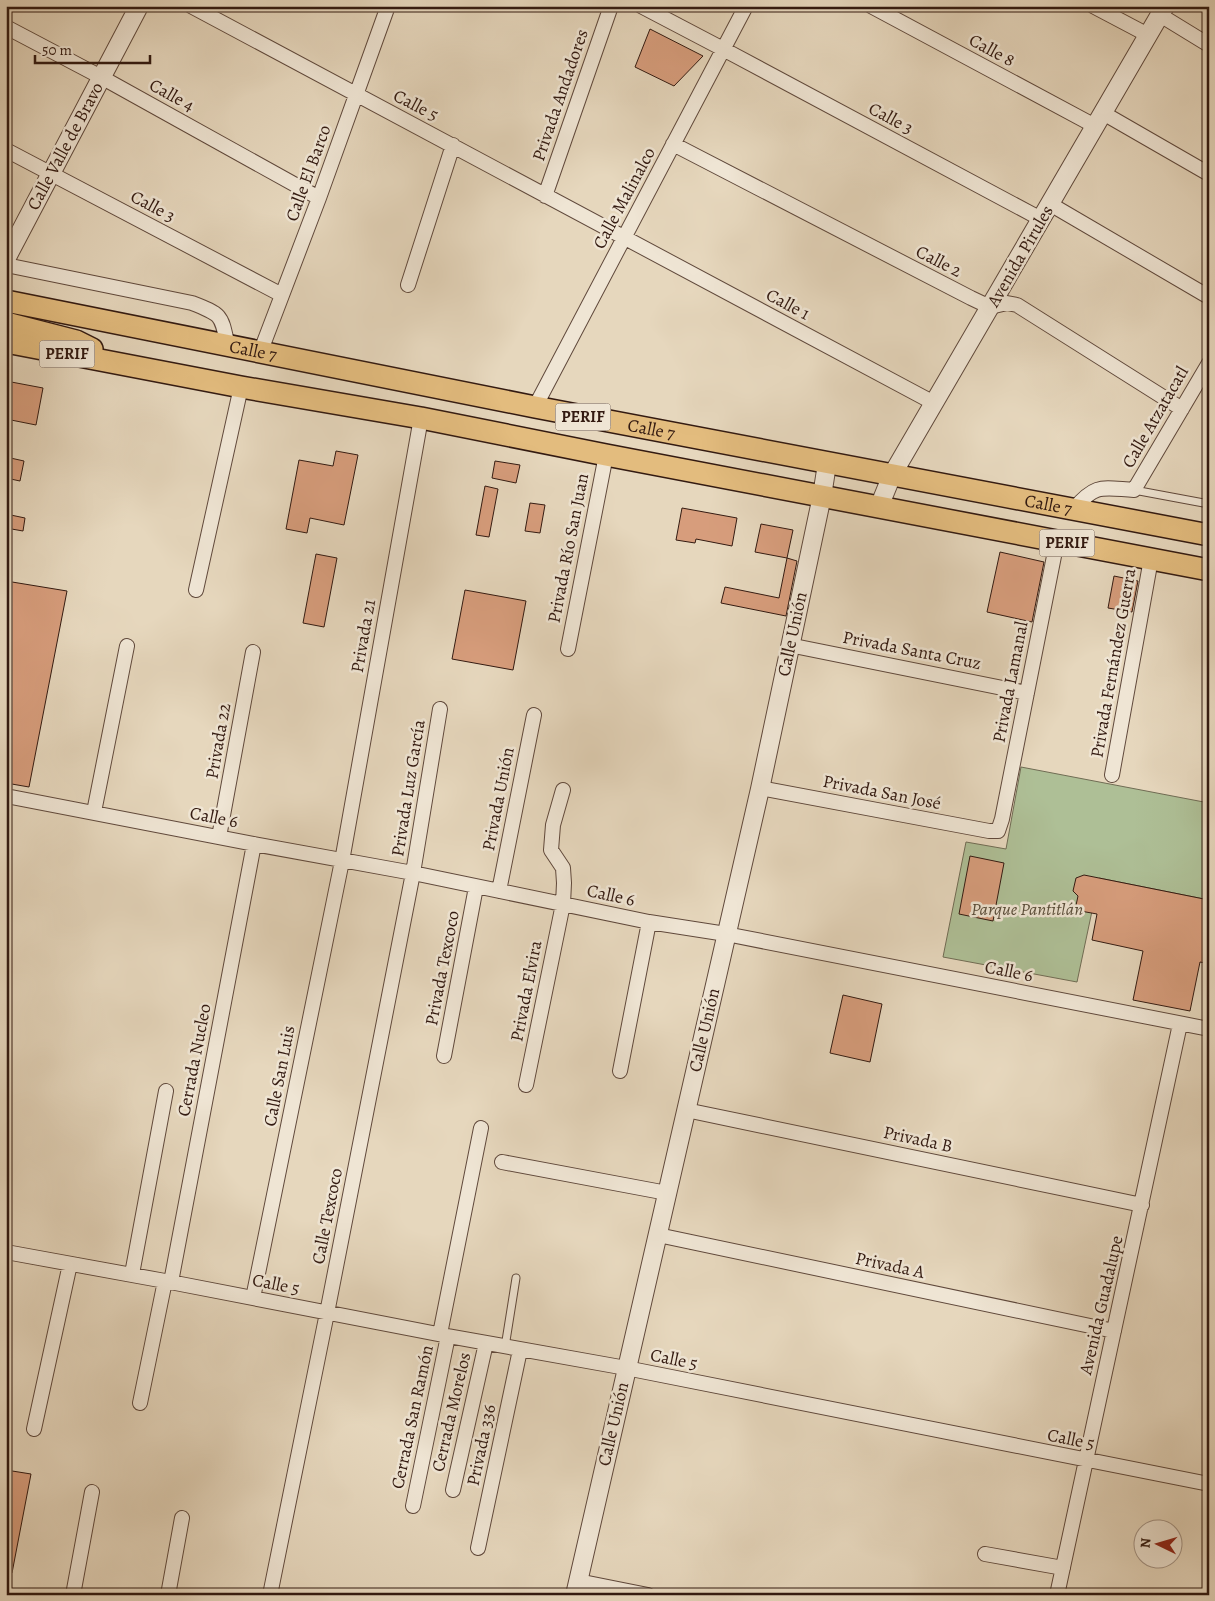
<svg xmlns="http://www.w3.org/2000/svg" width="1215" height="1601" font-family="Alegreya,serif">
<rect width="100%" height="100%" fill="#e6d7bd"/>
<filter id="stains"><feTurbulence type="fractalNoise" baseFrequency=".004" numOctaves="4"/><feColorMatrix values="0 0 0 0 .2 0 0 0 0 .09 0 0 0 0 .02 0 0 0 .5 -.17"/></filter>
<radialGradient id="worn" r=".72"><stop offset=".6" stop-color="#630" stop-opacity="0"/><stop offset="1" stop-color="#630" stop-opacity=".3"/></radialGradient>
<path fill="#aebf96" stroke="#706c54" d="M1021,767L1209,803V900L1099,878L1077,982L943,957L966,842L1006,849Z"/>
<path fill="#d79d7c" stroke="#331a11" d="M650,29L703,56L674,86L635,67Z
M6,381L43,388L36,425L6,419Z
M336,451L358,455L344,525L310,518L307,533L286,529L299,460L333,466Z
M6,457L24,461L20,481L6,478Z
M495,461L520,465L516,483L492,478Z
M485,486L498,489L489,537L476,535Z
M530,503L545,505L540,533L525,531Z
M682,508L737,518L732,546L696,539L695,543L676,540Z
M6,514L25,518L23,531L6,528Z
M761,524L793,530L787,558L755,552Z
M1000,552L1044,562L1032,622L987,612Z
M316,554L337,558L324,627L303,623Z
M787,558L797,561L786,616L721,603L725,587L779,598Z
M1114,576L1138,581L1132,612L1108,608Z
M6,581L67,591L29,787L6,783Z
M465,590L526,601L513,670L452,659Z
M970,856L1004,863L993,921L959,914Z
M1084,875L1209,900V944L1205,963L1200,962L1190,1011L1133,1000L1143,951L1092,940L1097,914L1075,910L1078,896L1073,891L1076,878Z
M843,995L882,1004L870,1062L830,1053Z
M6,1470L31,1474L12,1573H6Z"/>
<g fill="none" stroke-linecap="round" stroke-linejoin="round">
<defs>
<path id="service" d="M1134,490L1209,504
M505,1347L516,1278"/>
<path id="minor" d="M191,6L934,403
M641,6L723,49L1041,219
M871,6L1095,126
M1093,6L1148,35
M1160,15L1209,45
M6,27L101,77L319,198
M1103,113L1209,174
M673,144L971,298L990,307L1007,303L1017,305L1182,409
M6,150L282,295
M545,196L611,6
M1050,204L1209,297
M6,265L192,303C223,315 221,315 228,347
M408,285L453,145
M260,353L319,198L388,6
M535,407L746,6
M1074,509C1096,483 1102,488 1134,490L1209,363
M196,590L241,387
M789,645L1027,693
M568,649L606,455
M1112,775L1151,559
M760,788L989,831H998L1002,819L1057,541
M6,796L254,844L413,873L649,922L726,934L1209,1029
M94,812L127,646
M219,837L253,652
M499,891L534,715
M444,1056L476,887
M620,1071L649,922
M526,1085L563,904L564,883L563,868L551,850L553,825L563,790
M686,1110L1142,1205
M502,1162L667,1193
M658,1235L1114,1331
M6,1252L165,1281L448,1336L626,1368L1209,1484
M132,1274L166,1091
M171,1282L254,844
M253,1298L342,861L421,418
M440,1334L481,1128
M140,1403L165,1281
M34,1429L70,1264
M453,1490L486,1343
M413,1506L448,1336
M478,1548L520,1350
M985,1554L1063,1568
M578,1581L648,1595
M73,1595L92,1492
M168,1595L182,1518
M270,1595L327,1313L413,873L440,709
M1057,1595L1180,1024"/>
<path id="tertiary" d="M6,259L139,6
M879,507L892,475L1165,6
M575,1595C635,1326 700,1058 760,789C781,692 801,593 822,496L827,464"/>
<g id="primary">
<path id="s1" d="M6,301L535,407L1209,535"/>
<path d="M6,323L76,341L92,349"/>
<path d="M6,342L241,387L421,418L606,455L1209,570"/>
</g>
</defs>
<use href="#service" stroke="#60493c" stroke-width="9"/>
<use href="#minor" stroke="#60493c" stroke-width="16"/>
<use href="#tertiary" stroke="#60493c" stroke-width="20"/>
<use href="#primary" stroke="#331a11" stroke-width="24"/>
<use href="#service" stroke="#efe5d4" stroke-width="7"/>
<use href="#minor" stroke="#efe5d4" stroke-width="14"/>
<use href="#tertiary" stroke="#efe5d4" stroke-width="18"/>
<use href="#primary" stroke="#e3bc7e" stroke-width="21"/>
</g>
<g text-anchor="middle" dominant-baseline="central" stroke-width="5" stroke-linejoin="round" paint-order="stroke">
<g fill="#efe5d4" stroke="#6b574c" stroke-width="1">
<rect x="39.5" y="340.5" width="55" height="27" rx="4"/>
<rect x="555.5" y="403.5" width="55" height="27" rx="4"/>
<rect x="1039.5" y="529.5" width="55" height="27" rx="4"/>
</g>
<g font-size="16" font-weight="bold" fill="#331a11">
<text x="67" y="354">PERIF</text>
<text x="583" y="417">PERIF</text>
<text x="1067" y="543">PERIF</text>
</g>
<g font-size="18" fill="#331a11" stroke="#efe5d4">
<text transform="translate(992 50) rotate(28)">Calle 8</text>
<text transform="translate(172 95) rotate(29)">Calle 4</text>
<text transform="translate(560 95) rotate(-71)">Privada Andadores</text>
<text transform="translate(416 105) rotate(27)">Calle 5</text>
<text transform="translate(891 118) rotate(28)">Calle 3</text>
<text transform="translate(65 146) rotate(-62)">Calle Valle de Bravo</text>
<text transform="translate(308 173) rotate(-70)">Calle El Barco</text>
<text transform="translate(624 198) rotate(-62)">Calle Malinalco</text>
<text transform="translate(153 206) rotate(28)">Calle 3</text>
<text transform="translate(1020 256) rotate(-60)">Avenida Pirules</text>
<text transform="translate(939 261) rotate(27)">Calle 2</text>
<text transform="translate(788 304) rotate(28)">Calle 1</text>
<text stroke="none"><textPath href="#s1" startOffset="252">Calle 7</textPath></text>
<text transform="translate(1155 417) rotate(-60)">Calle Atzatacatl</text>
<text stroke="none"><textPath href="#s1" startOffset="658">Calle 7</textPath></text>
<text stroke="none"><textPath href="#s1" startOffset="1062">Calle 7</textPath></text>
<text transform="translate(568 548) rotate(-79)">Privada Río San Juan</text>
<text transform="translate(792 634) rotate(-78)">Calle Unión</text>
<text transform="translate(363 636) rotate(-80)">Privada 21</text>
<text transform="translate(912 650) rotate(11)">Privada Santa Cruz</text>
<text transform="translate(1113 663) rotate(-80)">Privada Fernández Guerra</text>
<text transform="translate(1010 682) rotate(-79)">Privada Lamanal</text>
<text transform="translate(218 741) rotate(-80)">Privada 22</text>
<text transform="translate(408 788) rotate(-81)">Privada Luz García</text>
<text transform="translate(882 792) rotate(11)">Privada San José</text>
<text transform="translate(498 799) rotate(-79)">Privada Unión</text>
<text transform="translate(214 817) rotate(11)">Calle 6</text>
<text transform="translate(611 895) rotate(12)">Calle 6</text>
<text transform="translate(442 968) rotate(-79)">Privada Texcoco</text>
<text transform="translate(1009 971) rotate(11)">Calle 6</text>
<text transform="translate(526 991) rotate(-79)">Privada Elvira</text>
<text transform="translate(704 1030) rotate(-77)">Calle Unión</text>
<text transform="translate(194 1060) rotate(-79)">Cerrada Nucleo</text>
<text transform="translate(279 1076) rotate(-79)">Calle San Luis</text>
<text transform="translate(918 1139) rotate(12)">Privada B</text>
<text transform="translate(327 1216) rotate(-79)">Calle Texcoco</text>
<text transform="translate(890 1265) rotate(12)">Privada A</text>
<text transform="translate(276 1284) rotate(11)">Calle 5</text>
<text transform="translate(1101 1305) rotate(-77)">Avenida Guadalupe</text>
<text transform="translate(674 1359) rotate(11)">Calle 5</text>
<text transform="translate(451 1412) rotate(-77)">Cerrada Morelos</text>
<text transform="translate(412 1417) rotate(-78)">Cerrada San Ramón</text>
<text transform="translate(613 1424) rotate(-77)">Calle Unión</text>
<text transform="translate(1071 1439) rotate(11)">Calle 5</text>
<text transform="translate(481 1445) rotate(-78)">Privada 336</text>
</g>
<g font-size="18" font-style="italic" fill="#584c39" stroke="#efe5d4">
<text x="1027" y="909">Parque Pantitlán</text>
</g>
</g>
<rect width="1215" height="1601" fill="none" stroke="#e6d7bd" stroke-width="25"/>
<rect x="8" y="8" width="1200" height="1586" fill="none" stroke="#331a11" stroke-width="2.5"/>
<rect x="12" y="12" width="1190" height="1576" fill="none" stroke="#331a11"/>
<g transform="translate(1158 1544) rotate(275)"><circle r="24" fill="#efe5d4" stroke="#a49486"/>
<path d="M0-4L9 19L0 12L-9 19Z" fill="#8f2418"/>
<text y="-8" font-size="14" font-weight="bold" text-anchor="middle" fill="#331a11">N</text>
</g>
<path d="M35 55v8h115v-8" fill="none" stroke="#331a11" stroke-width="2.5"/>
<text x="42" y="55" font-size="15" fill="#331a11" stroke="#efe5d4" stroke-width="4" paint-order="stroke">50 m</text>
<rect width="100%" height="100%" filter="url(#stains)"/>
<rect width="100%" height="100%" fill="url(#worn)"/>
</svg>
